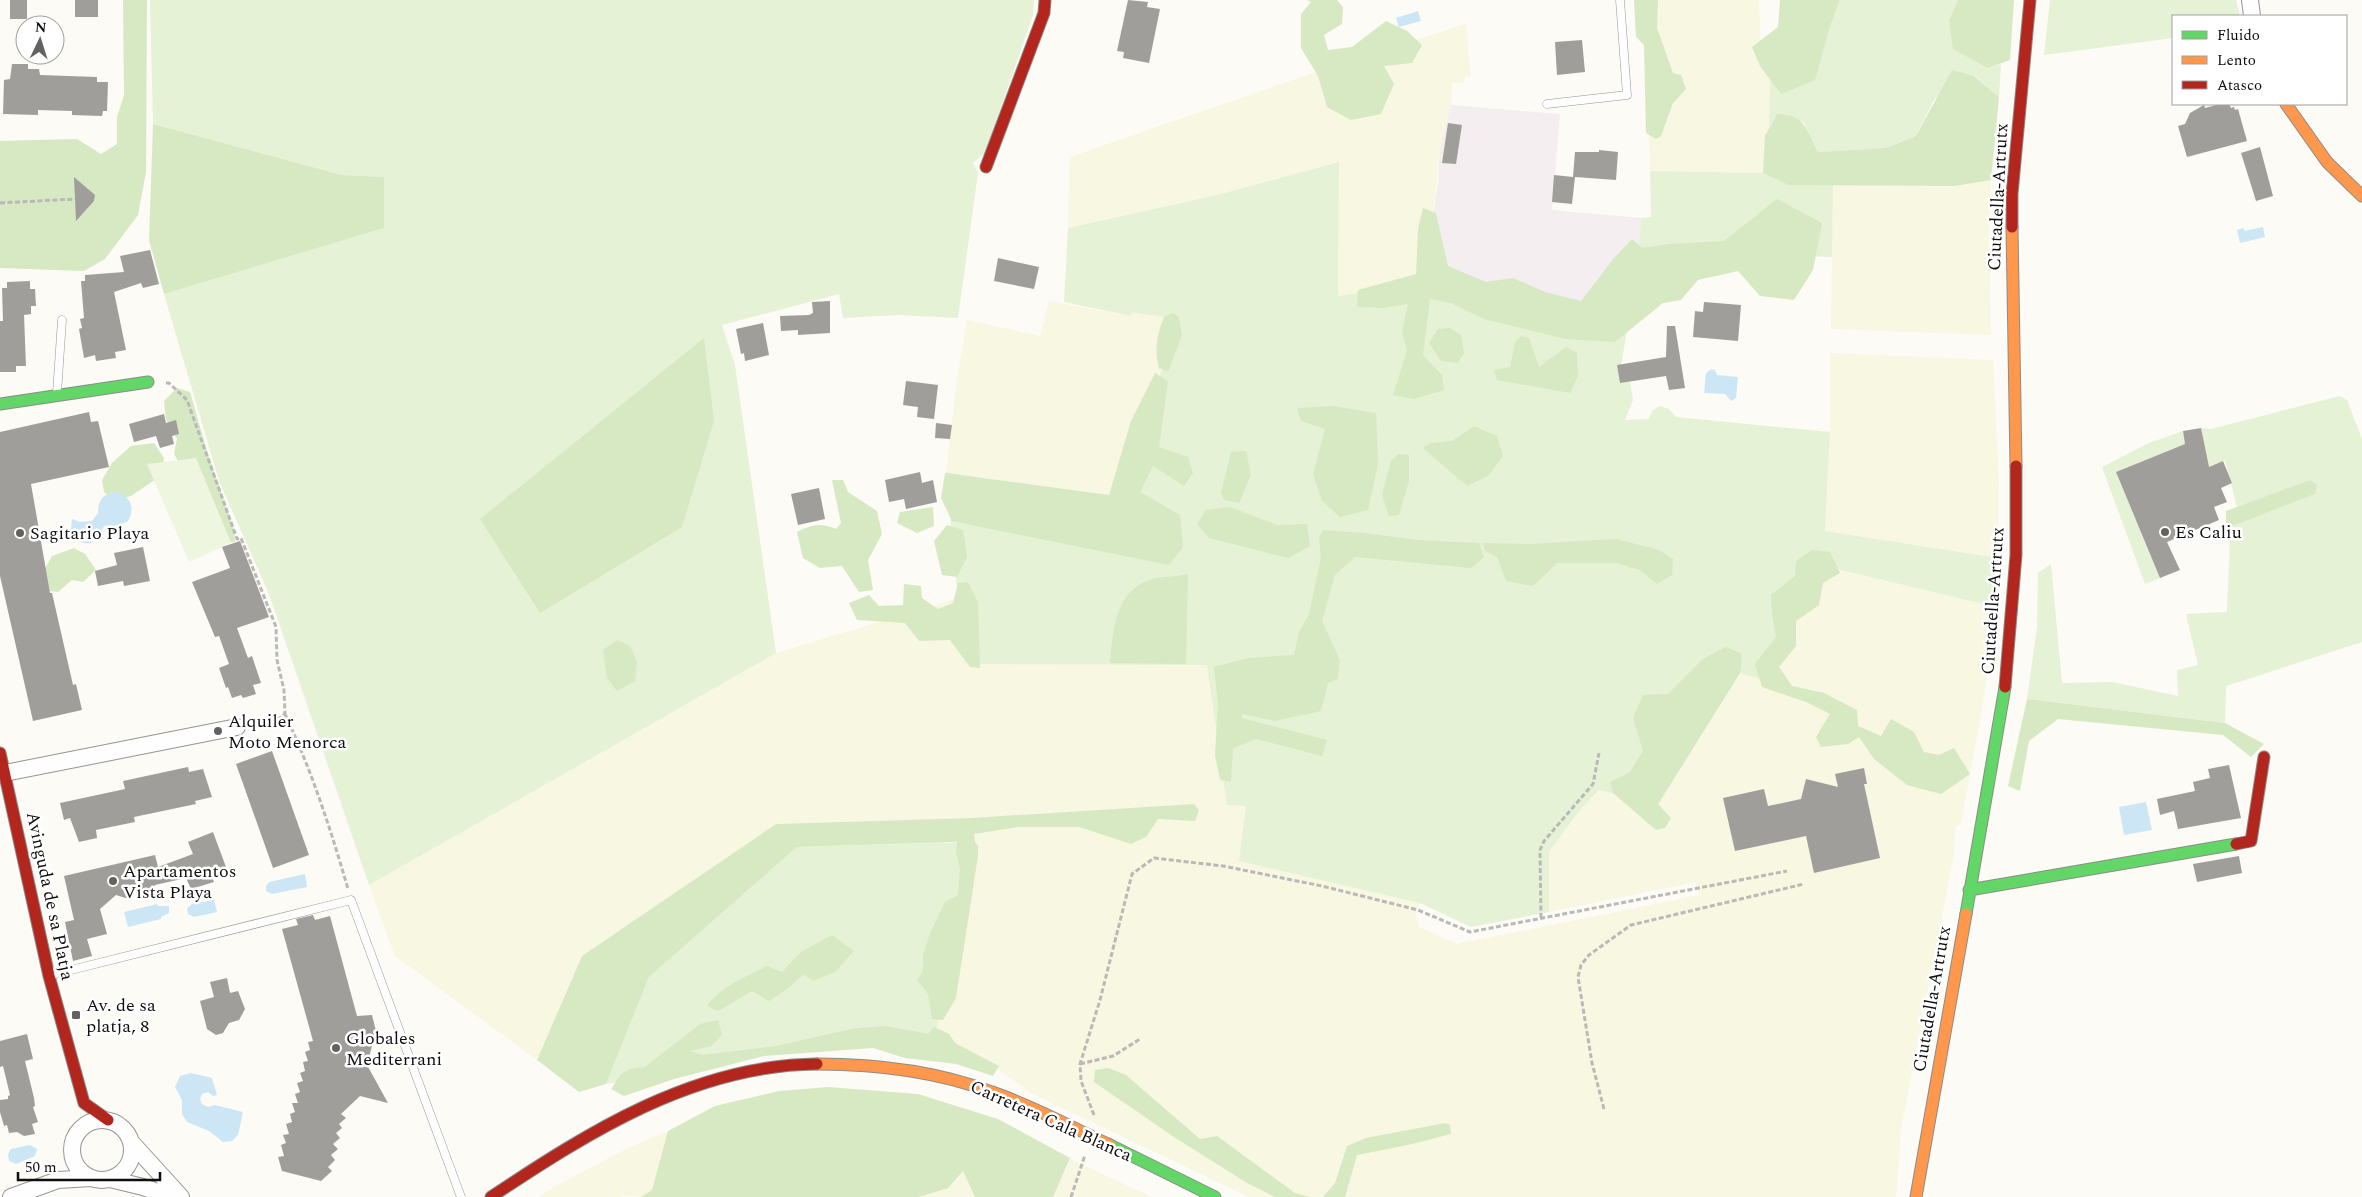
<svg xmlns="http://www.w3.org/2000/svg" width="2362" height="1197" font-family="Spectral,serif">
<rect width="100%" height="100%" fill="#fcfbf5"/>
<path fill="#f4eef1" d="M1451,105L1560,114L1552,210L1641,218L1638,254L1603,322L1430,283L1427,247L1438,184L1440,147Z"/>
<path fill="#f8f7e2" d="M1647,0H1759L1761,48L1770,79L1769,128L1763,173L1650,171Z
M1466,24L1471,77H1465L1463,83H1452L1451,105L1440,147L1437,181L1427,247L1430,283L1338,296L1339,162L1217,195L1068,228L1070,157L1313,73Z
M1991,180L1989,236L1991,335L1831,329L1833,185L1955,186Z
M1049,301L1130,316L1131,312L1172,318L1163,365L1120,503L946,472L957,379L967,320L1040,336Z
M1830,353L1993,360L1999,481L1998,558L1825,531L1830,432Z
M1824,566L1996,607L1983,704L1961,823L1955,828L1954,853L1901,1130L1896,1197H1249L1031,1093L986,1060L934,1041L975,842L971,818L776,824L582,956L537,1060L395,956L369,885L776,653L958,598L973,664H1207L1227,804L1246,806L1240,861L1420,903L1416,915L1419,927L1457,944L1699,895L1696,882L1549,912V852L1580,810L1600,790L1658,805L1740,673L1764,680Z
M668,1131L652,1190L641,1197L623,1195L621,1197H539L554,1187L628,1148Z
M1070,1158L1081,1164L1152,1197H1053Z
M963,1171L975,1197H919L948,1188Z"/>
<path fill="#e5f2d5" d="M150,0H1034L1033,15L985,153L973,163L978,173L958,318L897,315L843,318L839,294L722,325L735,365L776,653L369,885L269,594L219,481L164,294L384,228V177L342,175L153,124Z
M1840,0H1958L1949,20L1988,68L2001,64L1999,97L1975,76L1935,98L1916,136L1886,148L1818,152L1804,123L1777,114L1769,128L1770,79L1781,94L1829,30Z
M2050,0H2236L2240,16H2173V38L2044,55Z
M1339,162L1338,296L1430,283L1603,322L1638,254L1641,218L1651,217L1650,171L1763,173L1788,185H1833L1832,257L1651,250L1630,314L1621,365H1617L1620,383L1630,381L1633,400L1625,420L1649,419L1652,411L1660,406L1669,409L1676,417L1830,432L1825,531L1998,558L1996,607L1824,566L1764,680L1740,673L1658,805L1599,790L1580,810L1549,852V912L1471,927L1420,903L1239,861L1246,806L1227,805L1207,665L973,664L958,598L946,472L1120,503L1163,365L1171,318L1131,312V316L1064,302L1068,228L1217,195Z
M2340,396L2347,400L2362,439V642L2226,686L2225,723L2027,699L2037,627L2038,573L2051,564L2062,683L2112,682L2178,696L2177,670L2198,665L2186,614L2227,612L2230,536L2233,526L2315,494L2310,480L2237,507L2225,460L2189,475L2177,447L2116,472L2160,578L2145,584L2102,467L2149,443L2183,431L2186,448L2204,445L2201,428L2211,429Z
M975,842L934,1041L877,1031L606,1084L649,977L797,847Z"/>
<path fill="#d6e9c3" d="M123,0H147L146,172L138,215L105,259L84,271L0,268V141L77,139L101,154L117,144V117L124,95Z
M1307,0H1337L1343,7L1342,24L1324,35L1328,50L1352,47L1386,21L1407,31L1422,45L1412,63L1384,66L1394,84L1381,114L1351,120L1327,107L1318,76L1301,48V14L1311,2Z
M1634,0H1658L1657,28L1673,73L1681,75L1686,89L1673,103L1661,136L1656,139L1646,133L1644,45L1636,37Z
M1780,0H1840L1829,30L1815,80L1781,94L1760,66L1752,47L1778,27Z
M1958,0H2014L2010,60L1988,68L1953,49L1949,20Z
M1952,70L1974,76L1999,97L1991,180L1955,186L1788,185L1763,173L1765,136L1777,114C1805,114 1807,131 1818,152L1886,148L1916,136Z
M153,124L342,175L384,177V228L164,294L149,240Z
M1777,199L1822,223L1813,270L1794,300L1760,296L1738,271L1698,280L1681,300L1663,303L1615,342L1566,339L1484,319L1451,303L1430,299L1423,355L1442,375L1444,390L1414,399L1393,395L1407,351L1402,331L1408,304L1383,308L1357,307L1358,290L1416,274L1418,229L1423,208L1436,213L1448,266L1486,282L1513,278L1545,292L1581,301L1614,258L1632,239L1642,248L1670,244L1724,241Z
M1173,313L1179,317L1182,335L1168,372L1159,368C1154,350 1157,334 1164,317Z
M1450,328L1461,335L1464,353L1458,363L1441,361L1429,343L1438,329Z
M1521,336L1529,338L1539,367L1566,347L1577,353L1578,376L1570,393L1497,380L1494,370L1510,367L1515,342Z
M704,338L714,421L682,527L540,613L480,519Z
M1155,373L1168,381L1159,447L1188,457L1193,473L1184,486L1153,466L1140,492L1180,515L1183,547L1169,565L952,521L941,498L945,473L1109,495L1131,421Z
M177,388L190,392L207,451L234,530L235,542H223L174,454L177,439L166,419L164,401Z
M1333,406L1376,413L1378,464L1368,510L1340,517L1322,501L1313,474L1325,429L1301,421L1297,408Z
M1474,426L1497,436L1503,456L1488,476L1467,486L1423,448L1431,443L1452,441Z
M154,443L164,458L162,475L131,496L114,500L104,492L102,480L112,463L131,446Z
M1246,451L1251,475L1239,503L1224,500L1221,493L1231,452Z
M1398,454L1409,455V481L1399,515L1389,516L1382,495L1391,461Z
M832,480H843L848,492L877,511L882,534L868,560L873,590L859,592L842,566L820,568L803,558L797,532C811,525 821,522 836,529L841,523Z
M2310,480L2317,485L2315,494L2233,526L2226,523V511Z
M933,507L934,526L917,533L897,523L900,512Z
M1230,507L1277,525L1307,524L1310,546L1288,558L1209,538L1197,524L1206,510Z
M947,525L963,530L967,557L957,577L942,575L934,541Z
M1323,530L1365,533L1417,540L1479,543L1484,557L1471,568L1355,557L1335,575L1322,621L1340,660L1338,679L1328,683L1321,711L1275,721L1242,714V718L1327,740L1322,756L1256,739L1233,748L1231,782L1220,780L1215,755L1218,703L1214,667L1248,658L1294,655L1299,632L1309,614L1321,558L1319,537Z
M1616,539L1659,550L1673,559L1672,575L1657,584L1640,570L1617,563H1557L1533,586L1506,581L1497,557L1485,551L1483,543L1530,544Z
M74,548L85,554L96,570L83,582L72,580L58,592L41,590L38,582L52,556Z
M1812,550L1830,552L1840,573L1823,583L1819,605L1796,621V646L1779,667L1792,686L1824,693L1857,710L1858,726L1881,736L1891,719L1914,732L1924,752L1939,755L1954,748L1970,774L1941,794L1907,785L1874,759L1859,737L1848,744L1821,747L1816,737L1830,714L1806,702L1762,687L1755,664L1776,637L1772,614L1771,595L1795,576L1796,561Z
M1188,574L1186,664L1110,663C1113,632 1114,593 1149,580C1160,576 1176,577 1188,574Z
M968,582L978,602L980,668L970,667L950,640L919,641L905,623L857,620L849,603L869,595L879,606L903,605L904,584L921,586L922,598L938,609L953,603L958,583Z
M617,640L630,646L637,662L635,681L617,691L607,678L603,650Z
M1726,647L1742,654L1740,673L1658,804L1671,818L1665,828L1656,830L1613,793L1610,782L1630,772L1643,751L1633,718L1643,695L1668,694L1703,659Z
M2027,699L2225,723L2264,744L2251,757L2223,735L2058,719L2029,741L2020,791L2008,786Z
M1194,804L1199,810L1195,821L1158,819L1146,837L1131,844L1079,827H1018L974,834L975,842L978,846V856L956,998L943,1020L932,1019L928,994L917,980L923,970V955L930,933L945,902L958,895L960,869L956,852L957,842L797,847L649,977L606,1084L579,1092L537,1060L582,956L776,824L971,818Z
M832,935L854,951L835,972L813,981L804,974L787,989L769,1001L752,991L718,1011L707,1006C721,986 746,977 767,966L782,972L801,952Z
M718,1020L722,1035L711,1046L690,1051L702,1055L777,1046L851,1029L886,1026L928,1034L934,1027L949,1034L955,1043L999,1066L993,1076L956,1064L905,1058L873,1048L764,1056L674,1079L624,1096L611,1089L621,1074L630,1069L645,1067L700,1024Z
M1108,1068L1126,1075L1200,1139L1217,1136L1295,1193L1310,1197H1275L1247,1183L1174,1137L1094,1082L1095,1070Z
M828,1087L918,1094L998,1119L1070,1158L1053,1197H975L963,1171L948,1188L919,1197H641L652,1190L668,1131L715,1106L779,1091Z
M1445,1123L1450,1125L1451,1134L1408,1145L1357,1155L1345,1197H1323L1335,1183L1347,1146L1366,1138Z"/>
<path fill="#eff6df" d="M196,458L231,543L189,562L147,464Z"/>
<path fill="#cce6f6" d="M1418,11L1421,21L1399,27L1396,18Z
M2263,227L2265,237L2240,243L2237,230L2244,228V231Z
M1712,369L1715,370L1717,375L1738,377L1736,398L1731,401L1725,394L1704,393L1706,373Z
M115,492C130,494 136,508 128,521L116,527L104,526C102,529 101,534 98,538C89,549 75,542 71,531L72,519L80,522L92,521L98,513C98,502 101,494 115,492Z
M2146,802L2152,830L2124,835L2119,807Z
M305,874L307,887L272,894L266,891V886L269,882Z
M214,900L217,912L194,917L188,914L187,908L192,904Z
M157,904L158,906H169V913L161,917V919L128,927L124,912Z
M191,1073L212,1078L217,1095L213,1096L208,1092L202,1094L200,1099L202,1104L208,1107L215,1105L243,1112L238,1135L232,1141L223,1142L209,1131L187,1122L182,1114V1100L175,1087L180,1076Z
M30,1145L37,1149L35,1156L16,1164L9,1161L8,1154L11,1149Z"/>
<path fill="#a09e9a" d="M10,0H27V19H10Z
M75,0H98V17H75Z
M1128,0L1148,2L1147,7L1160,9L1149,63L1123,58L1124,52L1117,51Z
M1582,40L1585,72L1557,75L1555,42Z
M12,64H28V69H39L40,75L97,77V82H108L107,111H103L102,116L72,115V111L38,110V115L3,114L4,80L10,79Z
M2220,104H2229L2231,108L2234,107L2235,110L2238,109L2247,141L2187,157L2178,126L2185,124L2190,113L2204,105L2205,108Z
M1448,123L1462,125L1456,164L1442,163Z
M2260,147L2273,196L2256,201L2241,153Z
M1599,150L1618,152L1616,180L1575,177L1572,204L1552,202L1554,175L1573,177L1575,152H1599Z
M74,177L95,195L94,201L76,221Z
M150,250L159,284L143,288L141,283L114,292L126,350L115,352L116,358L96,361L95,355L84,358L79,329L82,328L80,319L84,318L81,281H85V275L124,272L120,256Z
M998,258L1039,267L1034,289L994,281Z
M30,281V289H35L36,306H31V314L24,315L26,366H16V372H0V321H3L2,288H7V282Z
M830,301V333L798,335V330L781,331L780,316L809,315L813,313L812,302Z
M1704,302L1741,305L1738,341L1693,337L1695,311L1703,312Z
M763,323L769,355L745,361L744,353L741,354L736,329Z
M1667,326H1675L1685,388L1669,390L1666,376L1620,383L1617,365L1666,357Z
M906,381L938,385L934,419L917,417L918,407L903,405Z
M89,412L91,422L98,421L109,467L31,484L50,593H52L73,685L76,684L82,710L33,721L0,576V432Z
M164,414L166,423L176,420L179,434L172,436L174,444L160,448L156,436L134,442L129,424Z
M936,423L952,425L950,439L935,438Z
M2201,428L2209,467L2223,461L2232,483L2221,488L2227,502L2214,507L2219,520L2167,542L2180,570L2160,578L2116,472L2185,444L2183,431Z
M920,472L922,483L933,480L937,502L906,509L904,499L889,502L885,480Z
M819,488L825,519L798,525L791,494Z
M240,541L269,617L237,628L248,658L252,656L261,683L253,685L256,694L243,698L241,695L232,698L228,687L226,688L219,668L229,664L219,636L215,637L192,582L230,568L222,547Z
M143,547L150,581L124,586L123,581L98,586L95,571L117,565L114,553Z
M272,751L309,855L273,868L236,764Z
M2229,765L2241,818L2178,829L2174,811L2160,815L2157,799L2195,791L2193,782L2210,778L2208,769Z
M188,767L189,772L203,769L212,797L195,801L196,804L134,817L135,822L96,830L97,838L79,842L70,818L64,820L60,803L125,789L123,781Z
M1864,768L1867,784H1864L1880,858L1814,873L1806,836L1735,851L1723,798L1764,789L1768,806L1801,799L1806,779L1838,787L1835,774Z
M213,832L226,867L211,873L214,882L191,889L186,878L155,885L151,894L134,889L129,899L116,895L100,909L107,934L87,939L92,956L73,961L65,922L74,920L64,876L155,855L158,867L193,854L188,842Z
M2239,856L2242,873L2197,882L2193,864Z
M313,915L315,920L330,916L357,1016L372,1015L376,1031L367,1065L388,1103L360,1096L341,1114L346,1118L339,1124L342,1128L336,1133L340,1138L333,1144L338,1149L331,1155L335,1160L328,1167L332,1171L321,1181L282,1171L278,1157L284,1156L281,1145L286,1143L283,1135L289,1134L286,1124L292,1122L290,1114L295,1112L292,1103H298L295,1094L300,1092L297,1083L303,1081L300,1073L305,1071L303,1062L308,1061L305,1052L310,1050L308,1042L313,1041L282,929L298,925L296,919Z
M227,978L230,993L238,991L245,1009L239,1020L229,1023L223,1033L216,1035L207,1029L200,1001L214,997L210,982Z
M27,1034L33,1059L25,1061L34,1098L35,1106L33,1107L38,1122L32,1124L35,1134L24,1136L17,1132L9,1133L7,1125L4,1126L0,1112V1100L8,1099V1096L10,1095L3,1066L0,1067V1041Z"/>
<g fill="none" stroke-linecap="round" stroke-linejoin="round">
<defs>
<path id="lane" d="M1547,104L1627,95L1620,0
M57,393L62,320
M51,975L351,900L461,1197"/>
<path id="street" d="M2250,0L2252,16
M5,773L237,727
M72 1150a30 30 0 1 1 60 0a30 30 0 1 1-60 0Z
M131,1142L181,1197
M110,1179L143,1187L172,1197
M11,1197L58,1180L91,1178"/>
<path id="fast" d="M0,404L148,382
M1969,890L2236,844
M1966,914L2005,687
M1110,1145L1215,1197"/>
<path id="slow" d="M2286,104L2327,162L2362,196
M2012,227L2016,466
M817,1064C877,1064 936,1071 992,1092C1033,1106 1071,1127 1110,1145
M1916,1197L1966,914"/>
<path id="jam" d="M986,167L1044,13L1045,0
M2012,227V194L2030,0
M2005,687L2016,555V466
M0,753L49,976L84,1103L108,1120
M2236,844L2251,841L2264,757
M491,1197C589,1132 694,1065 817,1064"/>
</defs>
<use href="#lane" stroke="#969593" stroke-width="9"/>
<use href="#street" stroke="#969593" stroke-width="18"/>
<use href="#fast" stroke="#8c8c89" stroke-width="13"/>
<use href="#slow" stroke="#8c8c89" stroke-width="13"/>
<use href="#jam" stroke="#8c8c89" stroke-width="13"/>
<path stroke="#b9b9b8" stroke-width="3" stroke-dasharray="5 2.5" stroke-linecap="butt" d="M0,203L75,199
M166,383H169L187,400L237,539L241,538L276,627L277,660L284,690L285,713L282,717L254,725
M285,714C311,769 331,830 348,889
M1541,918L1540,850L1544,841L1593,784L1599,753
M1080,1064L1113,1056L1140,1039
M1604,1109L1592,1063L1578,977L1581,965L1589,955L1631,925L1804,884
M1094,1115L1081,1081L1080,1064L1100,1000L1132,874L1154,858L1223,866L1322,886L1418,910L1470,932L1787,871
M1071,1197L1085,1155"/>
<use href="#lane" stroke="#fffefe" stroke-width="8"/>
<use href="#street" stroke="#fffefe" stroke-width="16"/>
<use href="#fast" stroke="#63d668" stroke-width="11"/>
<use href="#slow" stroke="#ff974d" stroke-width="11"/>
<use href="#jam" stroke="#b3261e" stroke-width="11"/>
</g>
<g fill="#626260" stroke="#fff" stroke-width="2">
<circle cx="2165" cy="532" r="5"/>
<circle cx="20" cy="533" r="5"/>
<circle cx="218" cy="731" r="5"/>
<circle cx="113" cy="881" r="5"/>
<rect x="71" y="1010" width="10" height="10" rx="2.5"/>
<circle cx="336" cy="1048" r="5"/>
</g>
<g text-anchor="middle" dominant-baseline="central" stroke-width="5" stroke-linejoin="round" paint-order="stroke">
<g font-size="18" fill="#0f0f0f" stroke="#fff">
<text transform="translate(1998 197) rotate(-87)">Ciutadella-Artrutx</text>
<text transform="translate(1993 601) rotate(-86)">Ciutadella-Artrutx</text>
<text transform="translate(50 896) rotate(78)">Avinguda de sa Platja</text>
<text transform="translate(1932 999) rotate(-80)">Ciutadella-Artrutx</text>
<text transform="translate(1051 1121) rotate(24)">Carretera Cala Blanca</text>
</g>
<g font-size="18" fill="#0f0f0f" stroke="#fff" text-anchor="start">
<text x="2175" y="532">Es Caliu</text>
<text x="30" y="533">Sagitario Playa</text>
<text x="228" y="721">Alquiler<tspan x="228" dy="21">Moto Menorca</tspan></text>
<text x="123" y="871">Apartamentos<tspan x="123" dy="21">Vista Playa</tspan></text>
<text x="86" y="1005">Av. de sa<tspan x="86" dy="21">platja, 8</tspan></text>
<text x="346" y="1038">Globales<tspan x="346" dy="21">Mediterrani</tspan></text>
</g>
</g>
<rect x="2172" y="15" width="175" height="90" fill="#ffffff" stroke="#9f9f9f"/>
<rect x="2182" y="31" width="25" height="8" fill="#63d668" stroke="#9f9f9f"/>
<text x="2217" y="40" font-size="15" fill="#0f0f0f">Fluido</text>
<rect x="2182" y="56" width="25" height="8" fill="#ff974d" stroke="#9f9f9f"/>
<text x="2217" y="65" font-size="15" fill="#0f0f0f">Lento</text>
<rect x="2182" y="81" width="25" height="8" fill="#b3261e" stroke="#9f9f9f"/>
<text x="2217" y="90" font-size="15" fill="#0f0f0f">Atasco</text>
<g transform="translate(40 40) rotate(4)"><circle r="24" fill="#ffffff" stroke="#9f9f9f"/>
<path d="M0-4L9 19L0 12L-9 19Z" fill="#626260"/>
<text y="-8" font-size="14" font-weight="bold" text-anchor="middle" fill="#0f0f0f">N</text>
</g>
<path d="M18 1172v8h142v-8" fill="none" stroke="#0f0f0f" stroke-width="2.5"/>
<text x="25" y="1172" font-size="15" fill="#0f0f0f" stroke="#ffffff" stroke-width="4" paint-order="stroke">50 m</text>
</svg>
